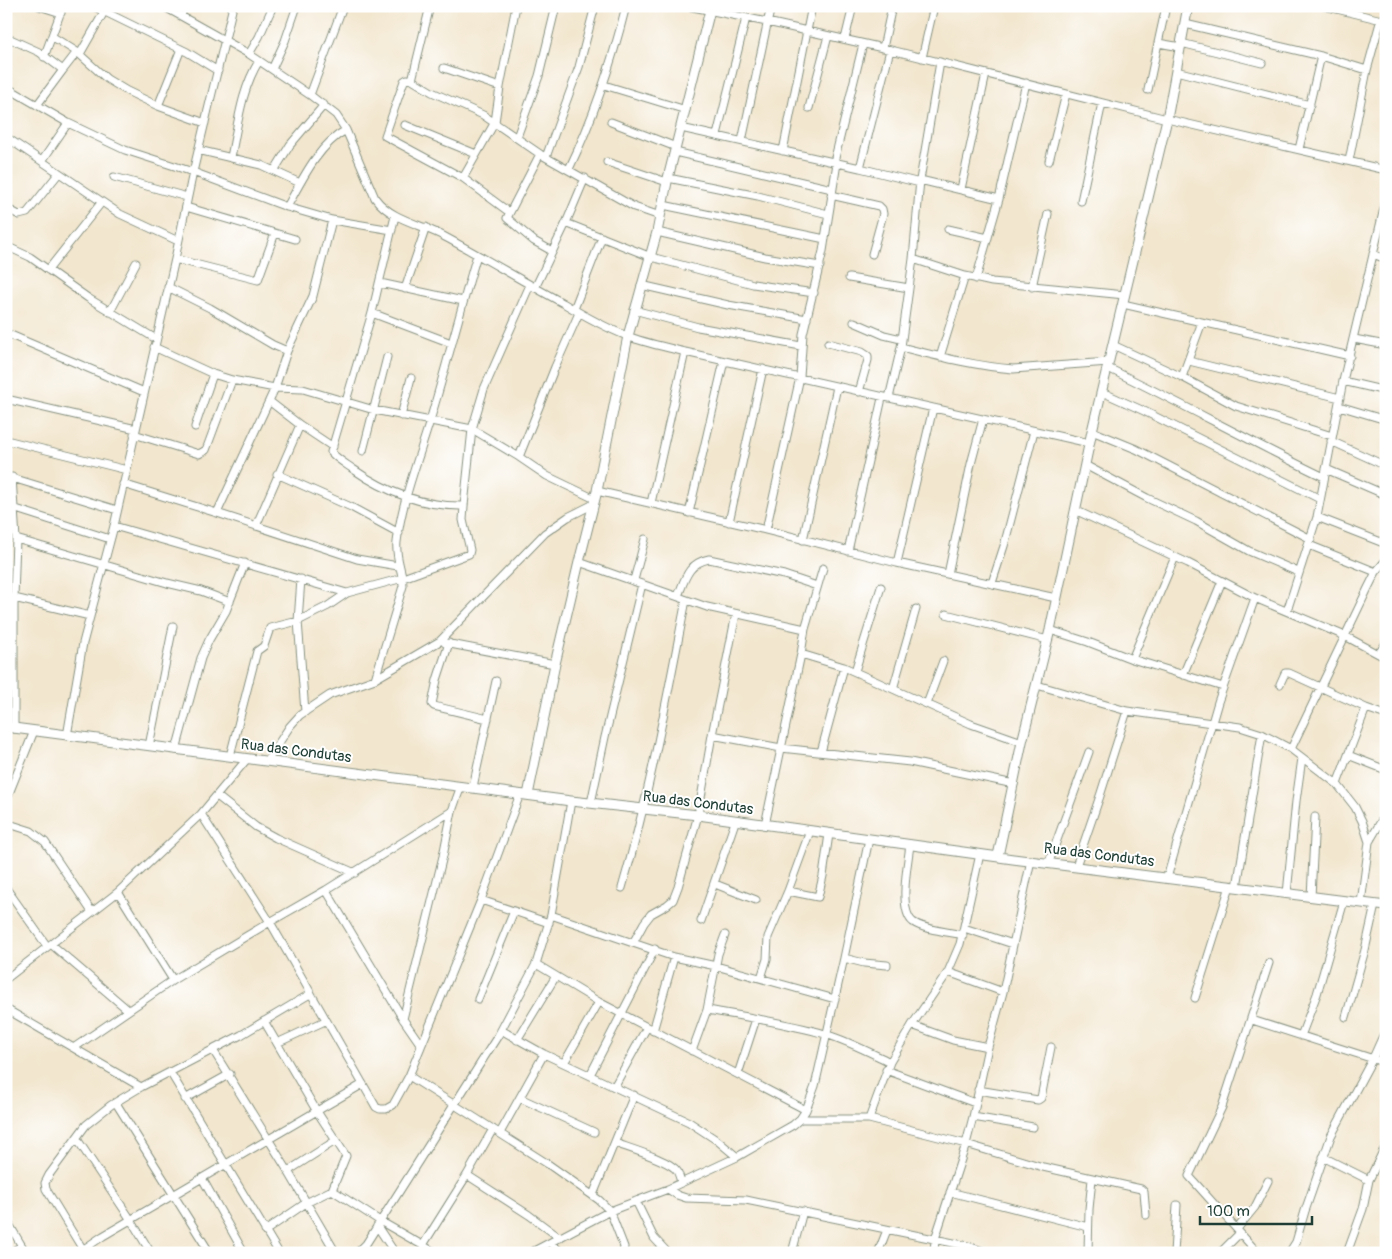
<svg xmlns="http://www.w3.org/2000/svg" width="1392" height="1259" font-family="Pangolin,sans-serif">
<rect width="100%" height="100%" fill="#fff"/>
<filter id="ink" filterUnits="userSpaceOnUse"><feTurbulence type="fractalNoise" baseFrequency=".02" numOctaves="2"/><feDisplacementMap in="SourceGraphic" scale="10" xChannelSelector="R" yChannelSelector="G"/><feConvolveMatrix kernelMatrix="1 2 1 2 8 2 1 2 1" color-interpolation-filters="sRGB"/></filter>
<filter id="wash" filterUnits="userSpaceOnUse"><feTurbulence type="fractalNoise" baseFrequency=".0096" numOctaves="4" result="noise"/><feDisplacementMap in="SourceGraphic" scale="20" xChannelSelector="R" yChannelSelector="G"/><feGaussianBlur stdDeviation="1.12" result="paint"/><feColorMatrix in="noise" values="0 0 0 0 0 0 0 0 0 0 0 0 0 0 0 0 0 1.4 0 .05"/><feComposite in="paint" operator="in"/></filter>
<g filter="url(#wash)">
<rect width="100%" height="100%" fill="#f2e6ce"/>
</g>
<g filter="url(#ink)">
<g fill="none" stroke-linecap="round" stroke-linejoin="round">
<defs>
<path id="minor" d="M39,6L61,13
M93,6L187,52L218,71
M163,6L249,54L310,95L336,115L346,130L375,198C392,221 423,224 447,238C486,259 524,282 563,303C583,315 604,327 627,336C645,343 666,347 685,352L1089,443
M688,6L767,22L883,48L1167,119L1386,170
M1324,6L1386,21
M181,16L184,6
M1185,24L1321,56L1367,70
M6,37L39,52L63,70L37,105
M53,37L77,52L107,79L127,91L158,106L205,123
M845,39L853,6
M1158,43L1165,11
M1181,43L1262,63
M883,48L892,6
M80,54L104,12
M249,54L259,37L273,6
M44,57L63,6
M922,58L934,6
M444,68L500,87
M272,69L285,41L297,6
M63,70L77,52
M1176,71L1310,105
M412,80L430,6
M604,85L686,110
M6,87L68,123L125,150L193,172L287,207L332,220L392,230
M1148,90L1158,43L1181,47
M310,95L343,6
M158,106L181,49
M809,108L828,36
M611,122L676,147
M405,125L476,154
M681,128L860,168L920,183
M717,135L746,18
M6,137L120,214L178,241
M517,137L539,76L556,6
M742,141L771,6
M1299,149L1321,56
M198,150L261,165L300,183
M783,151L812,6
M675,152L832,189
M540,154L507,218L534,241L552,251
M231,157C238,124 241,90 259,61
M546,157L579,67L595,6
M42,161L68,123
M1049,161L1066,94
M1349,161L1367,70L1381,19
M607,162L667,182
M834,162L863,44
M860,168L890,50
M569,169C594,117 612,62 626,6
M274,171L290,145L324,105
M114,177L187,197
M463,178L495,122L500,87L516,6
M668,178L758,196L828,214
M920,180L999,199
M961,189L986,74
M831,195L879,206L882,209L883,214L872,254
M1081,201L1102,103
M663,205L825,239
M186,207L295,239
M287,207C302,180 318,145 346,130
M6,208L19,215L27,213L59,173
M509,212L463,178L385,136L404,81L407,79L412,80L432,92L483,115L540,154L634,207L660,216
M395,216L372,313L331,452C337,459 346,464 353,469C386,492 423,507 464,506
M566,223L651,257L753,284L814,293
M948,229L988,238
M657,232L765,257L820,266
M6,246L30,257L88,298L156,339
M1373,254L1386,259
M175,259L258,280L275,233
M913,259L965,276L992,282L1125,295
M48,270L101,203
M849,278L909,288
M976,279L999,199L1026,83
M380,283L463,301
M641,285L728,305L807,319
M168,287L210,308L273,345L287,351L275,388L217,513
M1032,287L1048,214
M535,288L566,223L585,178
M405,289L426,227
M1123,304L1350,356
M574,309L602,237
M634,310L698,327L801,346
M110,312L136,263
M372,313L451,343
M854,322L884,335L901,339
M6,333L144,392
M1354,339L1386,345
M828,343L862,352L868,356V360L859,392
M1113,345L1182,377L1236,406L1332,436
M154,347L213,374L232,380L275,388L303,389L374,410L472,429L519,457L547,476L595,499
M901,347C937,356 975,366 1013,369L1109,362
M287,351L313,296L332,220
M940,357L965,276
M1189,361L1340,398
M1108,368C1181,403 1251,442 1324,477
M1182,377L1202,322
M1343,381L1386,391
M1102,392L1144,411L1320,499
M889,398L901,347L913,259L920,180L940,62
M6,399L136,429
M269,401L300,425L333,447
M1339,406L1386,420
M401,416L411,378
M195,427L213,374
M1092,431L1136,449L1311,539
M134,434L199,454L206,450L232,380
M6,440L127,470
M1331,441L1386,466
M363,451L387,357
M519,457L555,367L579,313
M1085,465L1147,498L1196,521L1249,551L1298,572
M1326,469L1386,495
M277,474L351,507L399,533
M6,476L117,510
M12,477L16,539L14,598V729
M123,484L217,513L357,559L398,566
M597,491L766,530L897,563L1056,598
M651,503L685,352
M13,508L110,539
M1075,510L1188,563L1255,598L1345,636L1386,658
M689,513L724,361
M6,517H14
M1317,517L1386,544
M729,522L763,369
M114,526L347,593L403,578L469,554L470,550L463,520L464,506L472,429L484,389L530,285
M256,526L300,425
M766,530L800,377L803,334L823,251L837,163
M16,539L167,583L201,591L230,602
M803,540L837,387
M1309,545L1376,572
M848,551L882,398
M579,562L707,607L805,629
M897,563L933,408
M948,574L971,464L983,419
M301,579L298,621L305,712
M634,580L645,539
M992,583L1004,546L1034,431
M678,596C685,579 688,563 709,559L784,575L817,586
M14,598L90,616
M1287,611L1317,517L1343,381L1386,200
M946,614L1048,640
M1050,630L1088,642L1132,659L1223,687
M445,643L555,664
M449,643L437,680L432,704L434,706L488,719
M801,654L844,667L971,724L1022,742
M1379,654L1386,643
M1132,659L1175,557
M855,671L881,587
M1183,675L1222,581
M375,679L403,586C403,571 395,558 397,542C402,501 417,463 429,424C446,368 460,311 477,255
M1280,684L1285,673H1289L1366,708L1386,715
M1037,685L1127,711L1240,727L1262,734L1291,749L1337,784L1355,807L1362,821L1369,842L1361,903
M893,689L916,609
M927,704L943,661
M712,735L781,748L910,762L1014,784
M67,736L83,643L114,526L175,259L193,172L233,6
M149,746L173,626
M1291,749L1368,588L1376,572L1386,560
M176,750L201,658L209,640L226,611L245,563
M821,752L844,667
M1348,755L1386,770
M230,756L257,651L264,646L270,628L298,621L328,606L347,593
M267,761L290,726L300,715L330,695L375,679L440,641L545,533L568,517L594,504
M1337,784L1366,708
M473,787L496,681
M217,796L256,827L276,838L355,873
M6,801L34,731
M591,803L605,737L642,584
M201,814L270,922L376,1107L380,1109H386L393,1105L409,1076L481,900L520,794
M6,823L31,831L45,842L92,912
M765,825L801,654L805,629L823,568
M1369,842L1386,813
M910,845C908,862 898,910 913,922C924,930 950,932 963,935
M1049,862L1089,752
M1076,866L1100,796L1127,711
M1167,878L1218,702L1255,598
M715,884L756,900
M1237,887L1262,734
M6,888L47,946
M622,888C650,793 667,697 686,600
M326,890L403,1019L421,1045
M788,891L818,897L823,876L829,834
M118,892L173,980
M1287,894L1296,801L1302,758
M1311,897L1315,817
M481,900L549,923
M551,915L674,957L716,966L835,999
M701,921L735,822
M964,928L1013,944
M633,943L644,923L651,914L667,905L673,900L678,887L698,815L712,735L736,614
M51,944L128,1010
M844,958L864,963L887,965
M536,964L599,1002L806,1110L800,1119
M948,972L1003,992
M761,978L767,959L768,937L788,891L810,831
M6,979L118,892L201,814L247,759
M1195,998L1230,886
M478,999L514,911
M6,1009L141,1087
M707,1010C747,1017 787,1023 825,1034C848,1041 869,1052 890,1062
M1346,1017L1365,950L1375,905
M403,1019L443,856L452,811L461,786
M1252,1020L1386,1063
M264,1021L316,1110L346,1156L332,1190
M912,1025L953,1040L988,1047
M501,1030L544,1054L689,1122L718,1141L737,1157
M653,1031L674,957
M1301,1036L1317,994L1344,901
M517,1040L556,976
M277,1043L325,1021
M75,1047L173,980L270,922L326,890L452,811
M213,1050L288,1171L336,1253
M692,1051L707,1010L718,954L725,935
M564,1063L599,1002
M886,1070L975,1103
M170,1072L279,1253
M738,1074L756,1019
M590,1075L655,949
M409,1076L548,1164L599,1200L610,1211L624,1247L623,1253
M614,1087L647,1027
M978,1090L1038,1100L1041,1098L1051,1047
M520,1098L594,1132
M185,1099L230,1074
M116,1103L210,1253
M806,1110L815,1086L844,958L869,839
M973,1117L1033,1127
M869,1119L890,1062L912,1025L948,972L960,944L980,854
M500,1133L544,1054
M77,1139L131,1220L151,1253
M615,1143C628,1148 670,1160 677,1171C679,1174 680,1179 681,1182
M1323,1157L1369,1180
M288,1171L335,1141
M467,1175L529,1215L560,1238
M202,1178L244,1253
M668,1189L677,1195L686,1198L746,1200L968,1246L988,1253
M950,1192L1088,1227
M593,1195L634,1095
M636,1201L654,1238L668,1253
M6,1219L26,1253
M377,1226L395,1253
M1237,1229L1255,1207L1268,1181
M265,1231L306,1203L332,1190L380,1221L436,1253
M551,1243L562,1253
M423,1245L467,1175L493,1129
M10,1253L22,1246
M78,1253L103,1236L363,1084
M85,1253L46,1189L45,1183L49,1175L86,1125L111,1105L141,1087L241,1035L310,994
M357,1253L366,1244L499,1034L536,964L551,915L571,801
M530,1253L610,1211L668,1189L737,1157L793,1125L800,1119H869L966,1144L1043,1167L1141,1189L1144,1192L1146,1215
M792,1253L803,1211
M878,1253L887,1230
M934,1253L935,1239L966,1144L973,1117L988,1047L1003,992L1031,860
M1088,1253L1089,1209L1092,1179
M1174,1253L1177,1205
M1220,1253L1240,1233
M1258,1253L1189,1176L1222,1107L1269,963
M1289,1253L1296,1242L1305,1211L1331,1136L1373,1058L1386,1029
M1347,1253L1363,1209L1369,1180L1386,1145"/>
<path id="tertiary" d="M6,727L571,801L698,815L1013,859L1386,906
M528,795L555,664L579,562L597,491L628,336L657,232L667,182L711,6
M998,856L1022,742L1050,630L1092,431L1167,119L1188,6"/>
</defs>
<use href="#minor" stroke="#889281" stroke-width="9"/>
<use href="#tertiary" stroke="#889281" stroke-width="11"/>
<use href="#minor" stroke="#fff" stroke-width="7"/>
<use href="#tertiary" stroke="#fff" stroke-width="9"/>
</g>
</g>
<g text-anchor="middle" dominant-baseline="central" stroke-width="4" stroke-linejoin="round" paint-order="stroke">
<g font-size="15" fill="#1f3d34" stroke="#fff">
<text transform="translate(296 751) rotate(7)">Rua das Condutas</text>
<text transform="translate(698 803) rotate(7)">Rua das Condutas</text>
<text transform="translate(1099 855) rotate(7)">Rua das Condutas</text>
</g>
</g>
<rect width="1392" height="1259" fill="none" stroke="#fff" stroke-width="25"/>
<path d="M1200 1216v8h112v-8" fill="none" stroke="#1f3d34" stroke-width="2.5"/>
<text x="1207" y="1216" font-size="15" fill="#1f3d34" stroke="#ffffff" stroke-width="4" paint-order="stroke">100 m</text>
</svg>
